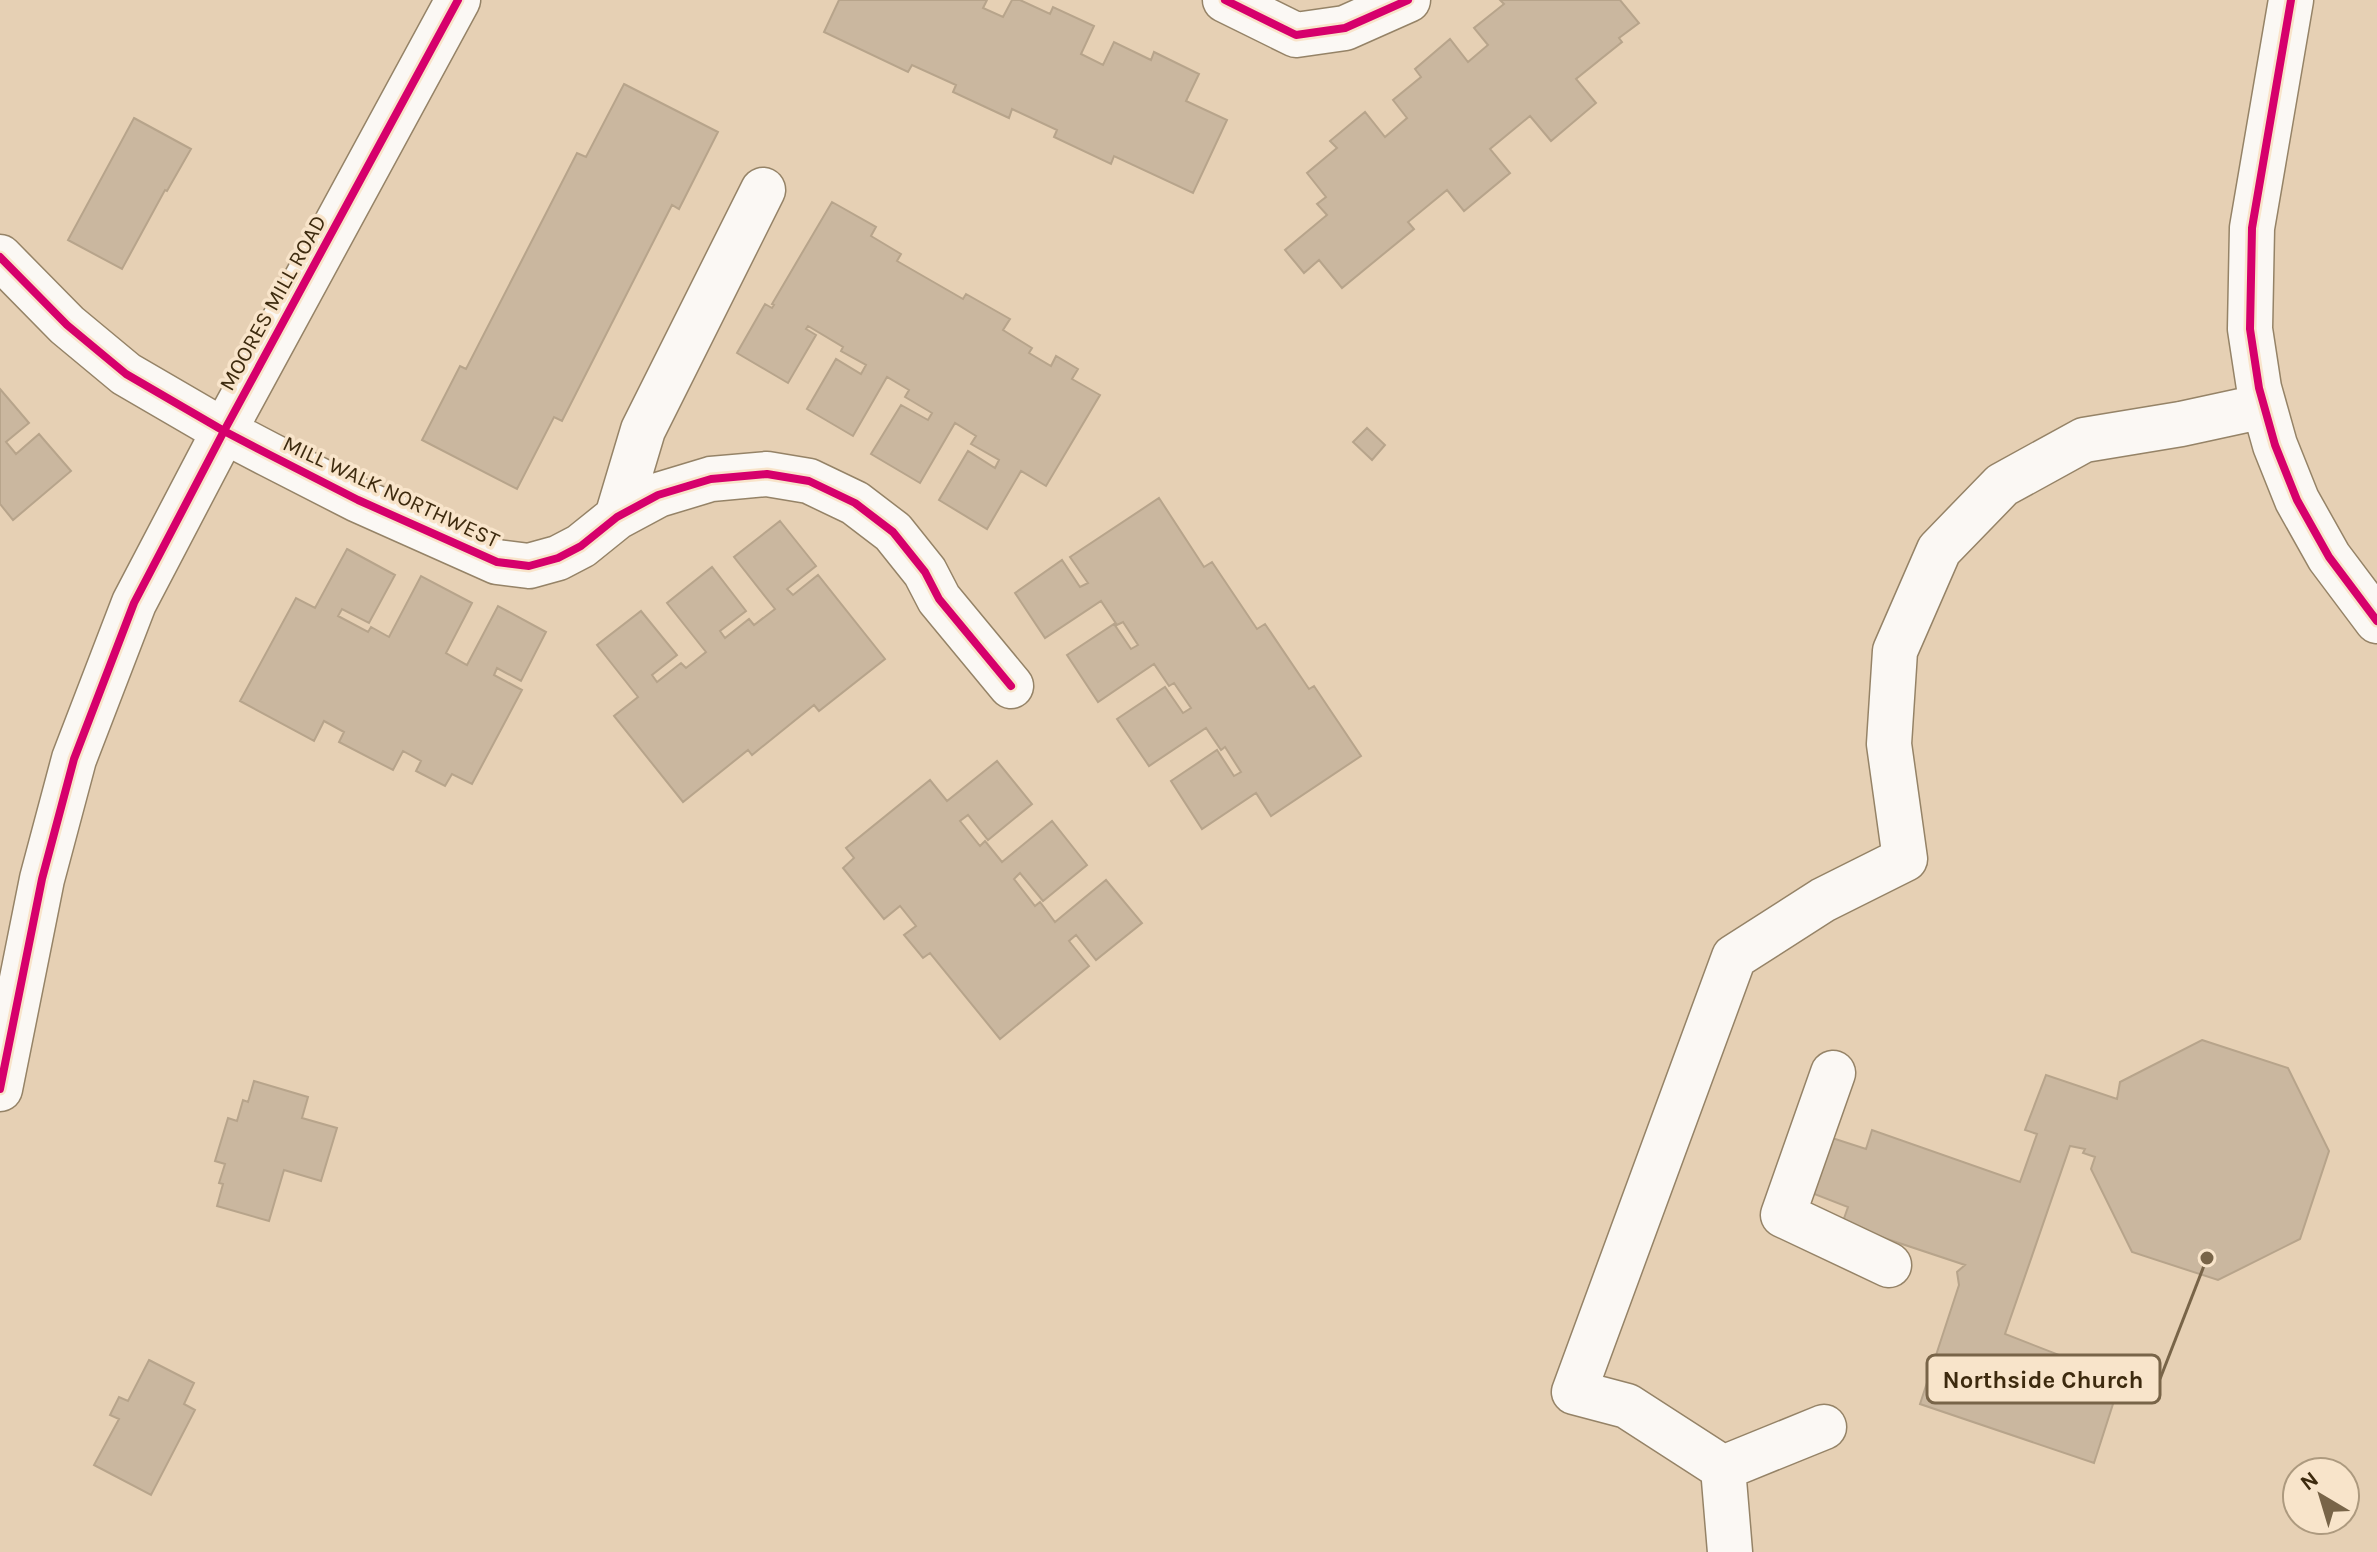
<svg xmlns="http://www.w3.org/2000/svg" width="2377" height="1552" font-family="Karla,sans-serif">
<rect width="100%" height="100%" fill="#e6d0b4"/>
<path fill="#cab79f" stroke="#b7a48b" stroke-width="2" d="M839,0H987L983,8L1003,17L1012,0H1020L1050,14L1053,7L1094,26L1081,54L1103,65L1114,42L1151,60L1154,52L1199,74L1186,101L1227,120L1193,193L1114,156L1111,164L1054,137L1057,130L1012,109L1009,118L953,92L956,85L912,65L908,72L824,32Z
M1500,0H1620L1639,23L1619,38L1622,42L1576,79L1596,103L1551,141L1530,116L1490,149L1510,173L1464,211L1447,190L1408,222L1414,229L1342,288L1319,260L1304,273L1285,250L1327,215L1317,204L1326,197L1307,173L1337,148L1330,141L1365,112L1385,137L1407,118L1393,100L1421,77L1415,69L1450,39L1468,62L1488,45L1474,28L1504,4Z
M624,84L718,132L679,209L672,205L562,421L554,417L517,489L422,440L460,366L466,369L577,153L586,157Z
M134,118L191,149L167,191L165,190L122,269L68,240Z
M832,202L876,227L871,236L901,254L897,261L963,299L966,294L1010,319L1003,330L1032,348L1029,353L1051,366L1056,356L1078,369L1072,379L1100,395L1046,486L1021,471L987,529L939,500L968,451L995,468L999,460L971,444L976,436L955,423L920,483L871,454L901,405L928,420L932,413L905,397L909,390L887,377L853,436L807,409L836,359L861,374L866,365L841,351L843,347L808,326L806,329L816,335L788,383L737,353L765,304L772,308L774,305L772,304Z
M0,389L29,423L6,442L16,454L39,434L71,471L13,520L0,504Z
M1367,428L1385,445L1372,460L1353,442Z
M1159,498L1204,567L1212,562L1257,629L1265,624L1309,689L1314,686L1361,756L1271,816L1256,793L1202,829L1171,781L1217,750L1234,776L1241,772L1225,747L1221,750L1206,728L1149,766L1117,719L1165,687L1183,713L1191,708L1174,683L1169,686L1154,664L1098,702L1067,655L1114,624L1131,649L1138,645L1123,622L1117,625L1101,601L1045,638L1015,593L1062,560L1080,587L1088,583L1070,557Z
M780,521L816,566L787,589L793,595L818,575L885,659L819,711L814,705L752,755L748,750L683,802L614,716L638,697L597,645L641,611L677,655L652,675L657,682L681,663L686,668L706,652L667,603L712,567L746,611L720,631L725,638L749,619L754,625L775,609L734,557Z
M347,549L395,575L369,623L342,609L338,616L368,632L371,627L389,637L421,576L472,603L446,653L467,665L498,606L546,632L521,681L497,668L494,675L522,690L472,784L452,774L445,786L416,771L421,761L403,751L393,770L339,742L344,732L324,721L314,741L240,701L296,598L315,608Z
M997,761L1032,804L988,840L968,815L960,821L980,846L985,841L1002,862L1052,821L1087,865L1043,901L1020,873L1014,879L1035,906L1040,902L1055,922L1106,880L1142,923L1096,960L1076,935L1069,941L1089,966L1000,1039L930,953L923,958L904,935L916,926L900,906L884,919L843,868L854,858L846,848L930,780L947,801Z
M2202,1040L2288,1068L2329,1151L2300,1239L2218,1280L2132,1252L2091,1169L2095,1157L2083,1153L2085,1149L2070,1146L2005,1334L2121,1379L2094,1463L1920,1404L1959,1285L1957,1272L1965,1265L1842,1224L1848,1207L1804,1190L1823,1135L1866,1149L1872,1130L2020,1182L2037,1134L2025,1130L2046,1075L2117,1099L2120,1082Z
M254,1081L308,1097L302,1118L337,1128L321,1181L284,1170L269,1221L217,1206L223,1184L219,1183L225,1164L215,1161L228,1118L237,1121L243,1100L248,1102Z
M149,1360L194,1383L184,1404L195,1410L151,1495L94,1465L119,1419L110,1415L119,1397L128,1401Z"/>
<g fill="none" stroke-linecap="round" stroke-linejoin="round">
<defs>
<path id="minor" d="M1225,0L1296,35L1345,28L1408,0
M2291,0L2252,228L2250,329L2259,388L2275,445L2297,500L2329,557L2377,621
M0,257L67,325L126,374L224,431L270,455L358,500L497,562L529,566L558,558L581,546L617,517L658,495L711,479L767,474L809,481L855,503L893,532L925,572L939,599L1011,686
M617,517L643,430L763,190
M1833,1073L1783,1215L1889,1265
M0,1089L42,879L74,759L134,603L224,431L458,0
M1723,1468L1627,1406L1574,1392L1734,957L1823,900L1905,859L1889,744L1895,651L1939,550L2002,485L2084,440L2181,424L2264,406
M1723,1468L1824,1427
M1723,1468L1730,1552"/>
</defs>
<use href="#minor" stroke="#958367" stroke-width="47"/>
<use href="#minor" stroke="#fbf8f4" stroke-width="44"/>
<defs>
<path id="cycleway" d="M1225,0L1296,35L1345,28L1408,0
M2291,0L2252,228L2250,329L2259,388L2275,445L2297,500L2329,557L2377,621
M0,257L67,325L126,374L224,431L270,455L358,500L497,562L529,566L558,558L581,546L617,517L658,495L711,479L767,474L809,481L855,503L893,532L925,572L939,599L1011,686
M0,1089L42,879L74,759L134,603L224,431L458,0"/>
</defs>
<use href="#cycleway" stroke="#f8e4ca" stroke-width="13"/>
<use href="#cycleway" stroke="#d6006c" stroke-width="8"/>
</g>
<g text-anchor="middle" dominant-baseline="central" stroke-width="7" stroke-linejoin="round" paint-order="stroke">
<g font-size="22" fill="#3d2a0e" stroke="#f8e4ca">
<text transform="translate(273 303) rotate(-61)">MOORES MILL ROAD</text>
<text transform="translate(391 492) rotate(25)">MILL WALK NORTHWEST</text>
</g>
</g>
<path fill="none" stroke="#786448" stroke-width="3" d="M2207 1258L2160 1379"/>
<circle fill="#786448" stroke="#f8e4ca" stroke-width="3" cx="2207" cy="1258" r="8"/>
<rect fill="#f8e4ca" stroke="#786448" stroke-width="3" x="1927" y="1355" width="233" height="48" rx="8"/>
<g font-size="24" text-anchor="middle" font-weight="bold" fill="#3d2a0e">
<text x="2043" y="1388">Northside Church</text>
</g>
<g transform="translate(2321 1496) rotate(322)"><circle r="38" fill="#f8e4ca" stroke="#ad9a7f" stroke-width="2"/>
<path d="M0-6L14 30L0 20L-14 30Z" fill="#786448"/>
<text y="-12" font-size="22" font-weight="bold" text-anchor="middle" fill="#3d2a0e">N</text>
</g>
</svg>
